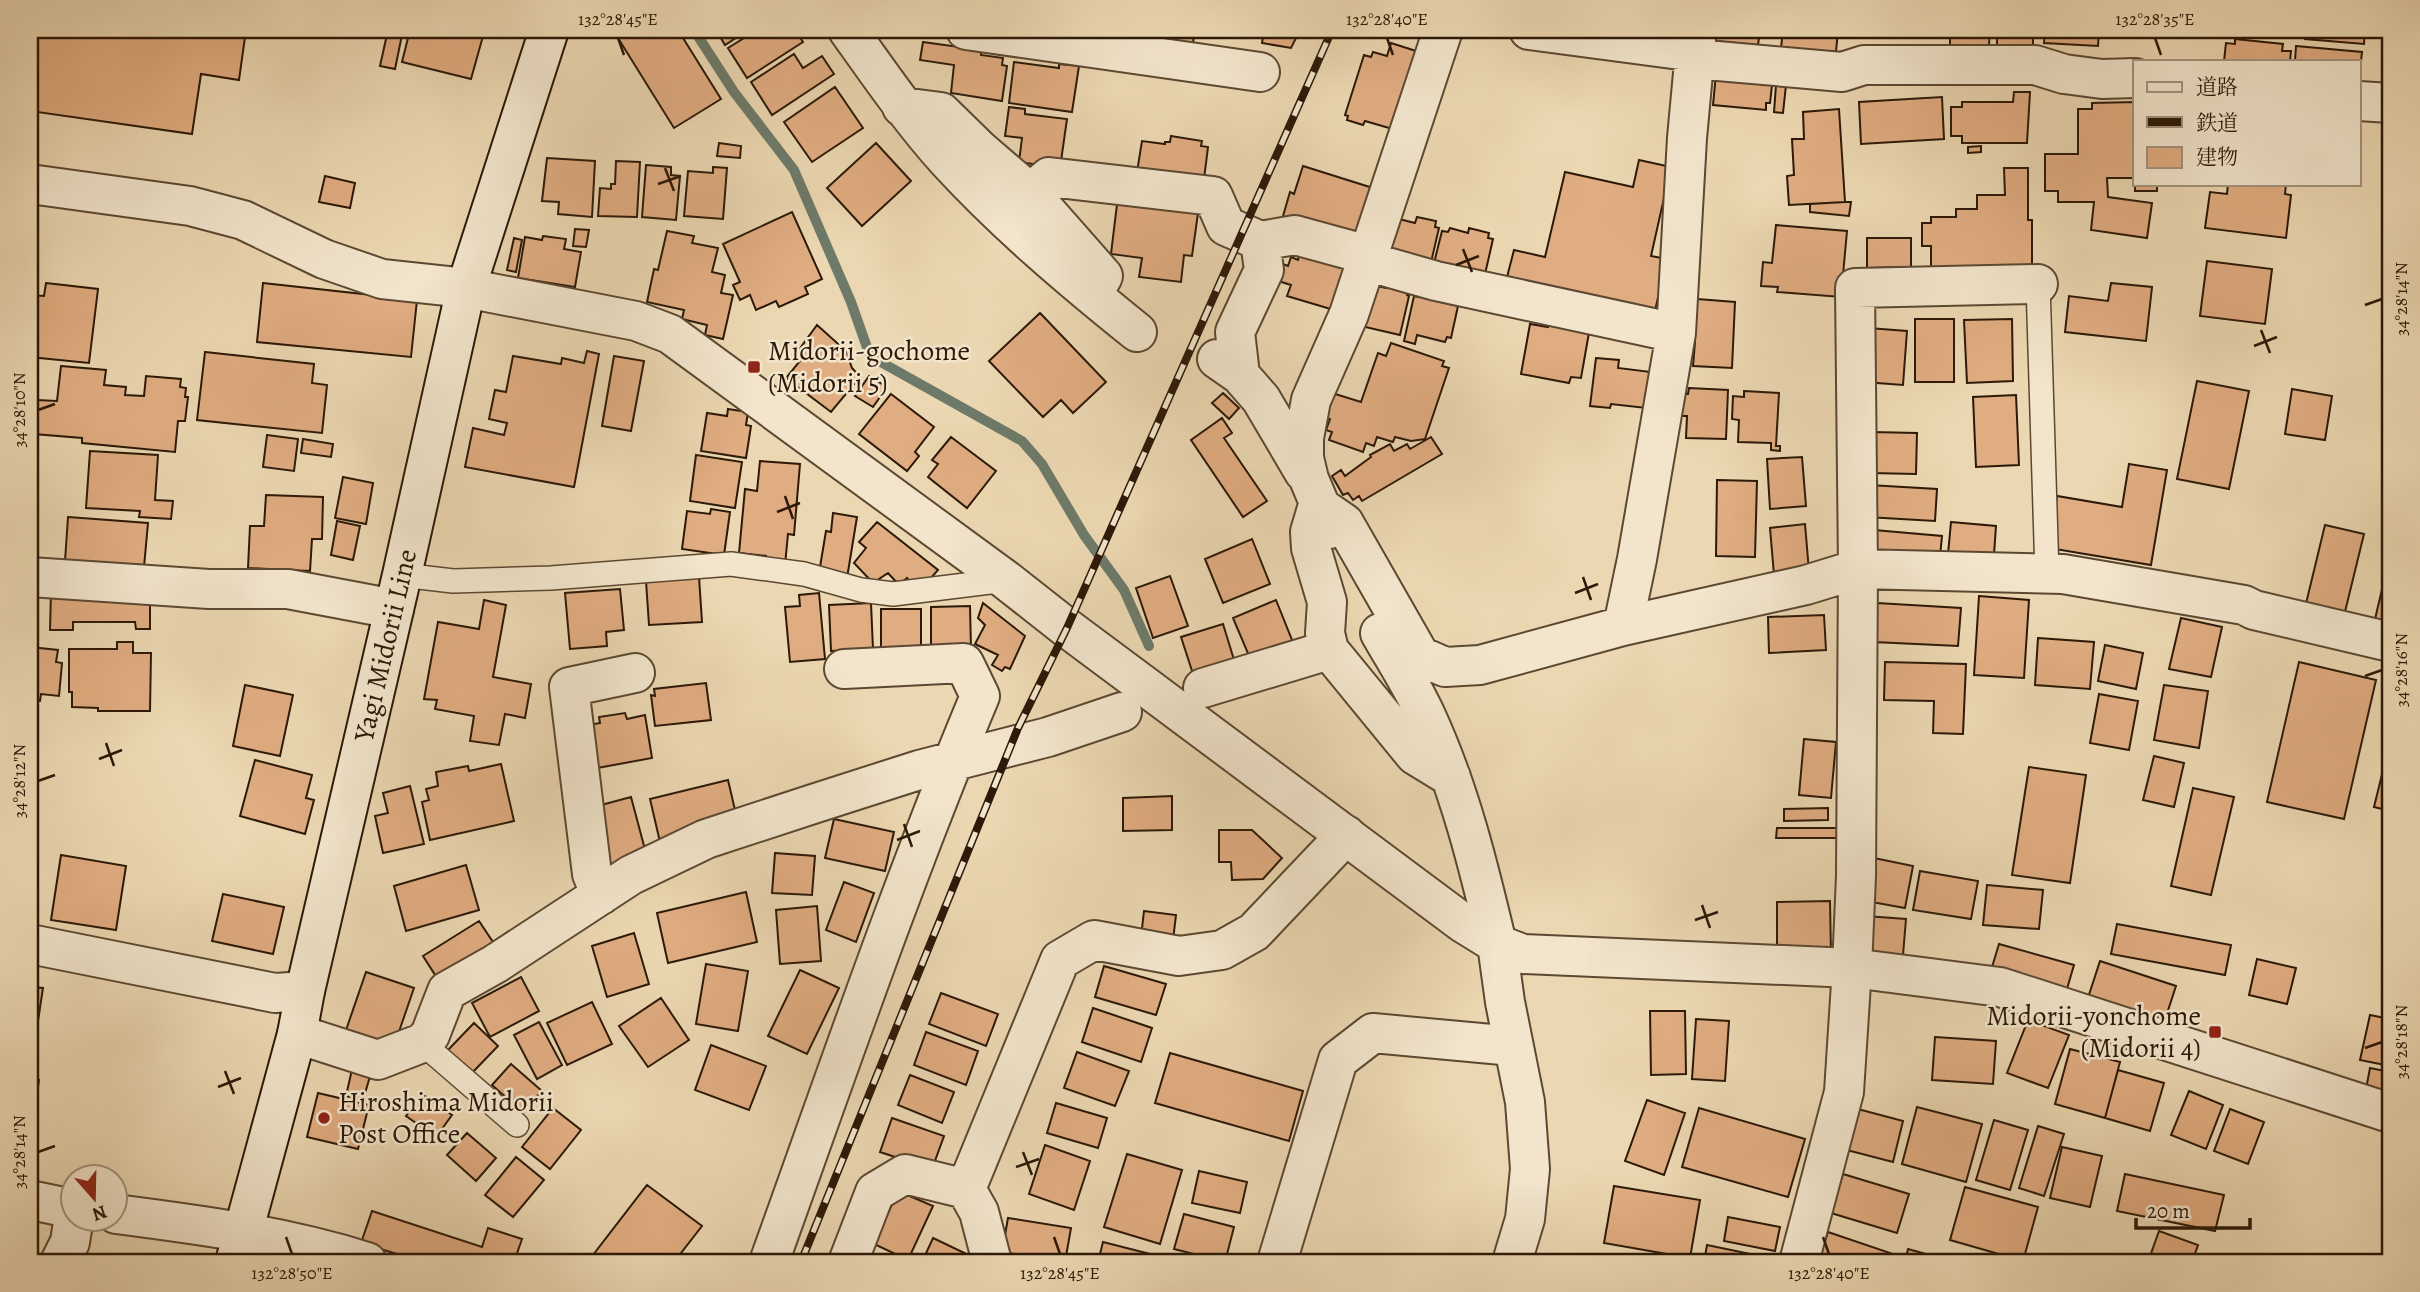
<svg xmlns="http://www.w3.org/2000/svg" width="2420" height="1292" font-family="Alegreya,'Noto Serif JP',serif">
<rect width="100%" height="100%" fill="#ebd7b1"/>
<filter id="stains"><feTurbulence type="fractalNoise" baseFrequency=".00286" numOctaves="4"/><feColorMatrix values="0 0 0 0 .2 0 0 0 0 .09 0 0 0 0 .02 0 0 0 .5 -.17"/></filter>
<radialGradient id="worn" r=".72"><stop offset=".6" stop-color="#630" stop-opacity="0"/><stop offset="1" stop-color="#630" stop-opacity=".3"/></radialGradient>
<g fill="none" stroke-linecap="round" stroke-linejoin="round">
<path stroke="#6d7a69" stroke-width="10" d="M694,30L734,92L794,170L851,302L870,356L1022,441L1042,464L1084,535L1124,590L1149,646"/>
</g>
<path fill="#e0ac81" stroke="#2c1908" stroke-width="2" d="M30,30H246L239,80L201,74L192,134L30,111Z
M388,30H403L395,69L380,66Z
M410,30H458L483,36L471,79L402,62Z
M613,30H678L721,99L674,128Z
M716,30H748L725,45Z
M757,30H785L786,32L795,30L803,42L747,78L728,48Z
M1099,30H1141L1140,41Z
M1149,30H1195L1192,49L1147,43Z
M1264,30H1300L1291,48L1262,43Z
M1715,30H1760L1758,45L1714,41Z
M1783,30H1838L1836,52L1781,48Z
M1950,30H1990L1989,45H1950Z
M1997,30H2033V47H1997Z
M2045,30H2099L2098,46L2044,43Z
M2236,30H2284L2283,37L2236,32Z
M2306,30H2365L2364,44L2305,39Z
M2235,39L2283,44L2282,51H2291L2290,61H2224L2226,43L2235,44Z
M923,42L981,50V55L1003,58L1002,65L1007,66L1002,101L951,93L954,65L920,60Z
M1391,43L1416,51L1396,130L1365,121L1363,125L1347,120L1348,116L1345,115L1364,55L1371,57L1373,52L1387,56Z
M2296,46L2362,52L2359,80V61H2295Z
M794,54L803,68L822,56L834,74L772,115L751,82Z
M1014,62L1059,68V64L1079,66L1072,112L1009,103Z
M1716,74L1768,78V85H1772L1770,103H1766V110L1713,105Z
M1776,85H1786L1783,113L1774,112Z
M835,87L863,128L812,162L784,122Z
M2014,92H2030L2027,143H1962V136H1951V107H1962V102H2013Z
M1942,97L1944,139L1861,144L1859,102Z
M2135,102V184H2157V191H2135V178H2107L2108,197L2152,203L2147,238L2091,230L2094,202H2058V191H2045V154H2078V109H2092V103Z
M1009,107L1025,109V114L1067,119L1060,168L1019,162L1022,138L1005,136Z
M1839,109L1845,202L1789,205L1787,176L1794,175L1792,139H1804L1803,112Z
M1171,136L1202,141L1201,146L1208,147L1203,187L1136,178L1142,141L1165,144V142H1170Z
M719,143L741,146L740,158L717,156Z
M876,143L911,181L862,226L827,188Z
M1981,146V152L1968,153V147Z
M547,158L595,161L592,217L558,214L559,202L542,201Z
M1639,160L1671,167L1651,256L1667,259L1654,315L1506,281L1514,250L1545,257L1565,172L1633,187Z
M616,161L640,162L637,217L598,216L600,188L611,189V184H615Z
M646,165L671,167V175L680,176L676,220L642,217Z
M1303,166L1376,189L1358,243L1281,223L1290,192L1294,194Z
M713,167L727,168L723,219L684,216L688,171L713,173Z
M2004,168H2028V220H2032V264L2027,272L1931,268V246H1922V223H1931V217H1956V209H1977V195H2005Z
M325,176L355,183L350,208L319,202Z
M2228,184H2286L2285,194L2291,195L2286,238L2205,228L2210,192L2227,194Z
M1118,196L1199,206L1192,256L1184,255L1181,282L1139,277L1142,258L1111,254Z
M1845,202H1851L1849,216L1810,212V204Z
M792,212L822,279L805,287L808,294L779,307L776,301L756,310L750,295L740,300L733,285L740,282L723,244Z
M1417,217L1436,221L1435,227L1439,228L1429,271L1386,256L1395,218L1415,223Z
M1776,225L1847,231L1841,297L1777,292L1778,287L1761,286L1763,262L1772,263Z
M1450,228L1468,233L1469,228L1489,233L1488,238L1493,239L1483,283L1434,263L1442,231L1448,232Z
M575,229L589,230L586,247L573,246Z
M667,231L694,236L692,243L718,248L712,272L725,275L721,293L733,295L723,339L705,335L707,325L682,319L684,310L647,302L654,269L658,270Z
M543,236L566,239L564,249L581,252L575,287L518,278L525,237L542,240Z
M514,238L522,240L516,272L507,270Z
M1867,238H1911V267L1867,268Z
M1300,253L1348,268L1334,310L1287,296L1291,285L1275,280L1280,263L1288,266L1291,257L1298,260Z
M2207,261L2272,269L2265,324L2200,316Z
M46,283L98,289L89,363L30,357V295L44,296Z
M263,283L417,300L411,357L257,342Z
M1366,283L1386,288L1388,283L1409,287L1407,295L1409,296L1400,335L1361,326Z
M2111,283L2152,287L2146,341L2065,332L2069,296L2108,301Z
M1419,290L1438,294L1436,301L1458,306L1451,338L1447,337L1445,342L1417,335L1415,344L1404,341L1414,296L1418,297Z
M1697,299L1735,302L1732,368L1693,366L1695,342L1688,341Z
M1040,313L1106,382L1073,413L1061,400L1043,417L989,361Z
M1915,319H1954V382H1915Z
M2012,319L2013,381L1967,383L1964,320Z
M1549,320L1590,327L1581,378L1571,377L1569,383L1521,374L1530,324L1548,327Z
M817,325L846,351L852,368L860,377L831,412L786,378L804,356L798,351Z
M1868,328L1907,331L1903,385L1864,382Z
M1391,343L1444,361L1442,366L1449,368L1425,439L1411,441L1395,437L1393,442L1377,437L1374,446L1366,443L1363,452L1329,440L1332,432L1326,430L1330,419L1324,417L1332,393L1361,402L1378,353L1386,356Z
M587,351L599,354L574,487L465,467L473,428L504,435L507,423L489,419L495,390L506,392L513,356L561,364L562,358L584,363Z
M205,352L314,364L312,383L327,385L322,433L197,420Z
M614,356L644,361L631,431L602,426Z
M1596,358L1619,360L1618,368L1659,373L1655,409L1611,404L1610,408L1590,406Z
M61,366L106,370L104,385L126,387L125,395L144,396L146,376L181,379L180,387L186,388L185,397H188L185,421H178L175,452L82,443V438L34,434L37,400L57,401Z
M869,376L887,387L873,407L855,396Z
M2197,381L2249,391L2229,489L2177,479Z
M1689,388L1728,390L1726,439L1686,438L1687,416H1680L1681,394H1688Z
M2292,389L2332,396L2325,440L2285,434Z
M1744,391L1779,393L1776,446H1780V451L1771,450V443L1738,442L1739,420L1732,419L1733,396L1744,397Z
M1223,393L1239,408L1229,419L1212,403Z
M891,394L934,427L915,452L919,456L907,471L859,434Z
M2016,395L2019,465L1976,467L1973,397Z
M728,409L748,412L746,425L751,426L746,458L701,451L707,413L727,416Z
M1222,418L1232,433L1224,438L1267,501L1243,517L1191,440Z
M1872,432L1917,433L1916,474L1871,473Z
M267,435L298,439L294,471L263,467Z
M951,437L996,471L967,508L928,477L938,464L932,460Z
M1431,437L1442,454L1362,501L1359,496L1353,500L1348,493L1343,495L1332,476L1341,470L1345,476L1371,457L1370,455L1390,444L1394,451L1407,444L1410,449Z
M303,439L333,444L331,457L301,453Z
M90,451L158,455L155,500L173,501L171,519L139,517L140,511L86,508Z
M696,455L742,462L735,508L690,501Z
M1802,457L1806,506L1770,509L1767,459Z
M760,461L800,464L794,535L788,534L785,565L765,563L766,556L739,553L745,489L757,491Z
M2129,464L2167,470L2151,565L2049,548L2057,496L2122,507Z
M343,477L373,483L366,524L335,518Z
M1717,480L1757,481L1755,557L1716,556Z
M1869,485L1937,489L1935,521L1867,517Z
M266,495L323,497L322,539H312L310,571L248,568L250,526H264Z
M711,509L730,512L724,555L682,549L687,511L710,514Z
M833,513L857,517L847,578L819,573L826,531L831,532Z
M68,517L148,523L144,567L65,561Z
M337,521L360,526L353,560L331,555Z
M877,522L938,570L923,587L912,585L907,578L899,585L888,573L873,583L854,563L866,548L859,542Z
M1951,522L1996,526L1993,569L1947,565Z
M1805,524L1809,571L1774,575L1770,528Z
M2325,525L2364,534L2341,628L2302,620Z
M1874,530L1942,536L1939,567L1871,561Z
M1252,539L1270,584L1223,603L1205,559Z
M2390,555V636L2372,632Z
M1170,576L1188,626L1153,638L1136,588Z
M699,577L702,622L649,625L646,581Z
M620,589L624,630L606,632L607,646L570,649L565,593Z
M51,591L150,595V629H136L135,622H73V630H50Z
M819,593L825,659L790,662L785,607L800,606L799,595Z
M1979,596L2029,600L2024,678L1974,675Z
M484,600L506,605L493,677L531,684L525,718L505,714L499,745L470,741L474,716L435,709L437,700L424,699L438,622L479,629Z
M1276,600L1294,645L1252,663L1233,618Z
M871,603L873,649L831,651L829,605Z
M983,603L1025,636L1010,669L1005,667L1002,671L992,665L998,655L975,644L985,625L978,618Z
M1877,603L1961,608L1958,646L1874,642Z
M970,606L971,649H931V607Z
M881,609H921V653L881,652Z
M1824,615L1826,650L1769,653L1768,617Z
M2181,618L2222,627L2211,677L2169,669Z
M1223,624L1235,663L1194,677L1181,637Z
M2038,638L2094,642L2090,689L2035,685Z
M117,642H133V653H151L150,711H98V708L72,707V692H69V649H117Z
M2105,645L2143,653L2136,689L2098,681Z
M30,647L58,650L56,662L62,663L59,696L41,694L40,701L30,700Z
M1885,662L1966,664L1963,734L1933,733L1934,701L1884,700Z
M2299,662L2376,680L2344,819L2267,802Z
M706,683L711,720L655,726L651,695L655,696L654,689Z
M245,685L293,695L280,756L233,746Z
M2164,685L2208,691L2199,748L2154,740Z
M2099,694L2138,701L2129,750L2090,743Z
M625,713L627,719L645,715L652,758L597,768L589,725L600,723L599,717Z
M1804,739L1836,742L1831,798L1799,795Z
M2387,754L2390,755V811L2374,807Z
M2154,756L2184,763L2174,807L2143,800Z
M255,760L312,775L306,798L314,800L305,834L240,816Z
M501,764L514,821L430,840L422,802L429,800L426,789L438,786L436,772L468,766L469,771Z
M2029,767L2086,775L2070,883L2012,875Z
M728,780L738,823L660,842L650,799Z
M410,786L424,844L383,853L375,816L388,813L383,793Z
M2193,788L2234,797L2211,895L2171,886Z
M1172,796V830L1123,831V798Z
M631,797L647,857L606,868L590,808Z
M1828,808V820L1784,821V809Z
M834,819L894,832L885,871L825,858Z
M1777,828H1839V838H1776Z
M1219,830H1252L1282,858L1263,879L1232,880L1231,862H1219Z
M775,853L815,856L812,895L772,893Z
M61,855L126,866L116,930L51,920Z
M1874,858L1913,866L1905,908L1866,901Z
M466,865L479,910L406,931L394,886Z
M1920,871L1978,881L1971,919L1913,910Z
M844,882L874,893L856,942L826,930Z
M1987,885L2043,890L2039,929L1983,925Z
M746,892L757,942L668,963L657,913Z
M223,894L284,907L273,954L212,941Z
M1830,901L1831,956L1777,957V902Z
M817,906L821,961L780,964L776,910Z
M1144,911L1176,915L1173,940L1141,937Z
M1865,916L1906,919L1902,967L1861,963Z
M479,921L495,945L439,981L423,956Z
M2117,924L2231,945L2225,975L2111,954Z
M634,933L649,984L607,997L592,946Z
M1999,944L2074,965L2064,999L1989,977Z
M2257,959L2296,968L2287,1004L2249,995Z
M2100,961L2176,986L2160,1035L2084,1010Z
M706,964L748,971L738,1031L696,1024Z
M1104,966L1166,984L1156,1015L1095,997Z
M800,970L839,988L807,1054L768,1036Z
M366,972L414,988L393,1049L345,1033Z
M521,977L539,1011L490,1037L472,1003Z
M30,987L43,988L38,1021H33L30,1043Z
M941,993L998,1014L986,1046L929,1024Z
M661,998L689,1040L648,1067L619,1026Z
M592,1002L612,1044L567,1065L547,1023Z
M1093,1008L1152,1028L1141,1062L1082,1042Z
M1650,1011H1685L1686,1074L1651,1075Z
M2370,1015L2390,1019V1066L2360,1060Z
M1696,1019L1729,1021L1725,1081L1692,1079Z
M2028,1020L2069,1035L2048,1088L2007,1073Z
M539,1022L562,1065L537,1079L514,1035Z
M474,1023L498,1046L471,1074L447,1051Z
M926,1032L978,1051L966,1085L914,1065Z
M1935,1037L1996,1041L1993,1084L1932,1080Z
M711,1045L766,1066L749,1110L695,1090Z
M2070,1049L2120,1062L2105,1118L2055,1104Z
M1077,1052L1129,1071L1115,1106L1064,1088Z
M1170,1053L1303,1091L1289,1141L1155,1103Z
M511,1064L542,1091L522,1112L492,1085Z
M353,1065L371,1073L363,1100L346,1096Z
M2370,1068L2390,1072V1109L2363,1105Z
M2118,1070L2164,1083L2150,1131L2105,1118Z
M910,1075L954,1092L942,1123L898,1105Z
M30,1079L39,1080L30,1144Z
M2189,1091L2223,1105L2206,1149L2171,1135Z
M318,1093L369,1105L358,1149L307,1137Z
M422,1094L452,1115L436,1137L406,1116Z
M1647,1100L1685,1113L1664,1175L1625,1161Z
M1056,1103L1107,1118L1098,1148L1047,1133Z
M1917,1107L1982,1124L1966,1182L1902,1164Z
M553,1108L581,1130L550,1169L522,1147Z
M1699,1108L1805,1139L1788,1197L1682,1167Z
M1854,1108L1903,1121L1893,1162L1843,1149Z
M2230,1109L2264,1122L2248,1164L2214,1151Z
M892,1118L944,1136L932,1169L880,1152Z
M1994,1120L2028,1130L2010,1190L1976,1180Z
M2038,1126L2064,1134L2044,1196L2019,1188Z
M467,1133L496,1158L476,1181L447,1155Z
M1045,1145L1090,1161L1074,1210L1029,1194Z
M2062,1147L2102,1156L2090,1207L2050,1198Z
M1127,1154L1182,1170L1160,1244L1104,1227Z
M516,1157L544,1180L513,1217L485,1195Z
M1199,1171L1247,1182L1240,1213L1192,1203Z
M1843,1174L1909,1194L1897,1233L1831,1213Z
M2125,1174L2224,1195L2215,1231L2117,1211Z
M647,1185L702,1226L674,1262H603L593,1255Z
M1614,1186L1700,1200L1690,1258L1604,1243Z
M1965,1187L2038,1207L2023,1261L1950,1240Z
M898,1191L933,1206L908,1260L874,1244Z
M372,1211L482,1247L488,1228L522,1239L514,1262H423L361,1243Z
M1184,1214L1234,1227L1225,1262L1174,1249Z
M1728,1217L1780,1227L1775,1251L1724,1241Z
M1008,1218L1071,1228L1065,1262L1002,1252Z
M2159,1231L2198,1245L2192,1262H2148Z
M1828,1232L1896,1255L1893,1262H1818Z
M933,1238L977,1259L976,1262H922Z
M1103,1242L1154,1255L1152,1262H1098Z
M1707,1245L1765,1257L1764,1262H1704Z
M1908,1249L1940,1258L1939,1262H1905Z
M1319,1255L1341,1262H1317Z
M1600,1257L1624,1262H1599Z"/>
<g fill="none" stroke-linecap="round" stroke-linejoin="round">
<defs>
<path id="service" d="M2038,284L2047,574
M402,575L453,581L551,578L731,564L804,574L861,590L893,594L1006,580
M422,1043L517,1125"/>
<path id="minor" d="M848,30C880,75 911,120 948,161C1005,223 1071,279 1137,332
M966,30L1260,72
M1529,30L1695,52
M1695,59L1842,72L1864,65H2035L2064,74L2102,79L2135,78
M2359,101L2390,103
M902,107L941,112L981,151L1030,193L1103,276L1098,285
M30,184L190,206L243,220L324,259L382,279L466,288
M1030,193L1049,177L1213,196L1226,226L1260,241L1295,235L1368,255
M1366,261L1436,281L1676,333
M1217,359L1240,375L1261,399L1304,472
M1240,375L1235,332L1264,270L1260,241
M1330,529L1309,479L1304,458V438L1311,400L1349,314L1443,30
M30,577L209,589H288L394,609
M1623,626L1637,559L1676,333L1687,138L1697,30
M1380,633C1396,661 1414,689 1427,718C1460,790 1479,868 1497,944
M1203,688L1329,650
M1451,777L1415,755L1329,650L1325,633L1327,602L1311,548L1310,532L1318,505L1344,523L1420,656L1445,667L1480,665L1623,626L1806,585L1858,569L2063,574L2244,605L2254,610L2390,642
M601,895L592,874L569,687L635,673
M30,944L275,993L305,991
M297,1034L378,1060L422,1043L430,1035L447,991L495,964L631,875L706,839L813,804L919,770L1048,737L1122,712
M966,1189L1060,960L1094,940L1179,956L1222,950L1254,932L1346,835
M60,1262L70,1242L74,1216
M769,1262C837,1073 902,882 980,696L964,663L844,669
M848,1262L875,1192L905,1174L966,1189L979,1212L992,1262
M1277,1262L1338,1060L1373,1033L1513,1046
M1799,1262L1844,1092L1852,968L1856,876L1858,569L1855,288L2038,284"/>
<path id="tertiary" d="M466,288L636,321L670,334L1006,580L1067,628L1463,923L1497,944L1523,954L1852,968L2000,987L2390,1113
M1497,944L1505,1002L1525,1102L1530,1169L1525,1219L1512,1262
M30,1200L74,1209
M116,1214C201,1225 285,1236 367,1262"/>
<g id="secondary">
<path id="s1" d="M235,1262L297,1034L305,991L402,575L466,288L549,30"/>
</g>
</defs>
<use href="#service" stroke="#5c4832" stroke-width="26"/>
<use href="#minor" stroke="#5c4832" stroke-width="42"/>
<use href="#tertiary" stroke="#5c4832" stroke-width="42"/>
<use href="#secondary" stroke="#2c1908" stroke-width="42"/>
<use href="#service" stroke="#f2e5cc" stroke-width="23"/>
<use href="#minor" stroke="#f2e5cc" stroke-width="38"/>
<use href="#tertiary" stroke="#f2e5cc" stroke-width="38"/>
<use href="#secondary" stroke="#f2e5cc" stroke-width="38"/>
<defs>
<path id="rail" d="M801,1262L1018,728L1067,628L1332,30"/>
</defs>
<use href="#rail" stroke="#2c1908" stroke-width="8"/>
<use href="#rail" stroke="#f2e5cc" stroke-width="5" stroke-dasharray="16" stroke-linecap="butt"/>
</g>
<path fill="none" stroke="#2c1908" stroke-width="2.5" d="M618,38L624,55M1387,38L1393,55M2155,38L2161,55M665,168L674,191M658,184L681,176M1463,249L1472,272M1456,265L1479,256M2365,305L2382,299M2261,330L2270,353M2254,346L2277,337M38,410L55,404M785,496L793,519M777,512L800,503M1583,577L1591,600M1575,593L1598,584M2365,676L2382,670M106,743L114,766M99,759L122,750M38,781L55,775M904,824L912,847M897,840L920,831M1702,905L1710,928M1695,920L1718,912M2365,1048L2382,1042M225,1071L234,1094M218,1087L241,1078M38,1152L55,1146M1023,1152L1032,1175M1016,1167L1039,1159M286,1237L292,1254M1054,1237L1060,1254M1823,1237L1829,1254"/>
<g fill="#8f2418" stroke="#f2e5cc" stroke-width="2.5">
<rect x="747" y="360" width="14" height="14" rx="3.5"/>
<rect x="2208" y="1025" width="14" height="14" rx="3.5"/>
<circle cx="324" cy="1118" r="7"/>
</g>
<g text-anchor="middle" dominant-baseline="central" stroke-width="5" stroke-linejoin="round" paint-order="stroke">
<g font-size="28" fill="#2c1908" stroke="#f2e5cc" text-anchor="start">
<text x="768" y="351">Midorii-gochome<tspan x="768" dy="32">(Midorii 5)</tspan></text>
<text x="2201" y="1016" text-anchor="end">Midorii-yonchome<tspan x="2201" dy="32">(Midorii 4)</tspan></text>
<text x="338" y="1102">Hiroshima Midorii<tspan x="338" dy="32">Post Office</tspan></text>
</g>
<g font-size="28" fill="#2c1908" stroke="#f2e5cc">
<text stroke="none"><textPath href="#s1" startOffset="635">Yagi Midorii Line</textPath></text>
</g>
</g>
<rect width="2420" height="1292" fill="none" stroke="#ebd7b1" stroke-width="77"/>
<rect x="2133" y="60" width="228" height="126" fill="#f2e5cc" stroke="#a3937e" stroke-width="2"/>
<rect x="2147" y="82" width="35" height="10" fill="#f2e5cc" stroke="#a3937e" stroke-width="2"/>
<text x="2196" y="94" font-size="21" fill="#2c1908">道路</text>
<rect x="2147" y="117" width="35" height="10" fill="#2c1908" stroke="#a3937e" stroke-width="2"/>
<text x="2196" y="130" font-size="21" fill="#2c1908">鉄道</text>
<rect x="2147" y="147" width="35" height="21" fill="#e0ac81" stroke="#a3937e" stroke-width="2"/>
<text x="2196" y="164" font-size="21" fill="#2c1908">建物</text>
<g transform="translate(94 1198) rotate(160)"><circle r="33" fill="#f2e5cc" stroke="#a3937e" stroke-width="2"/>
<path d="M0-5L12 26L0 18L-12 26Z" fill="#8f2418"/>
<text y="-10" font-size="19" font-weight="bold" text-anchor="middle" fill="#2c1908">N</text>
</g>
<path d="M2136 1218v10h114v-10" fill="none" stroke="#2c1908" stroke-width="3.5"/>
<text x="2147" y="1218" font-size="21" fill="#2c1908" stroke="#f2e5cc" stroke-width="5" paint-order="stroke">20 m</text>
<rect x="38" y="38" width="2344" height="1216" fill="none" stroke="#2c1908" stroke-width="2.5"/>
<g font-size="18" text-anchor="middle" fill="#2c1908">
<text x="618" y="25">132°28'45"E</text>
<text x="1387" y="25">132°28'40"E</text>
<text x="2155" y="25">132°28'35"E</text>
<text transform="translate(2401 299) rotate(-90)" y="6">34°28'14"N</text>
<text transform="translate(19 410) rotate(-90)" y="6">34°28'10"N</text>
<text transform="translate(2401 670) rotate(-90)" y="6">34°28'16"N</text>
<text transform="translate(19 781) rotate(-90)" y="6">34°28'12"N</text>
<text transform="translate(2401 1042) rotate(-90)" y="6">34°28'18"N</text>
<text transform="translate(19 1152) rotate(-90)" y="6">34°28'14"N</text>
<text x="292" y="1279">132°28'50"E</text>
<text x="1060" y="1279">132°28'45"E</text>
<text x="1829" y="1279">132°28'40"E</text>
</g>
<rect width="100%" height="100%" filter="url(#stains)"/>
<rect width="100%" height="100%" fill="url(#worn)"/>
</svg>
